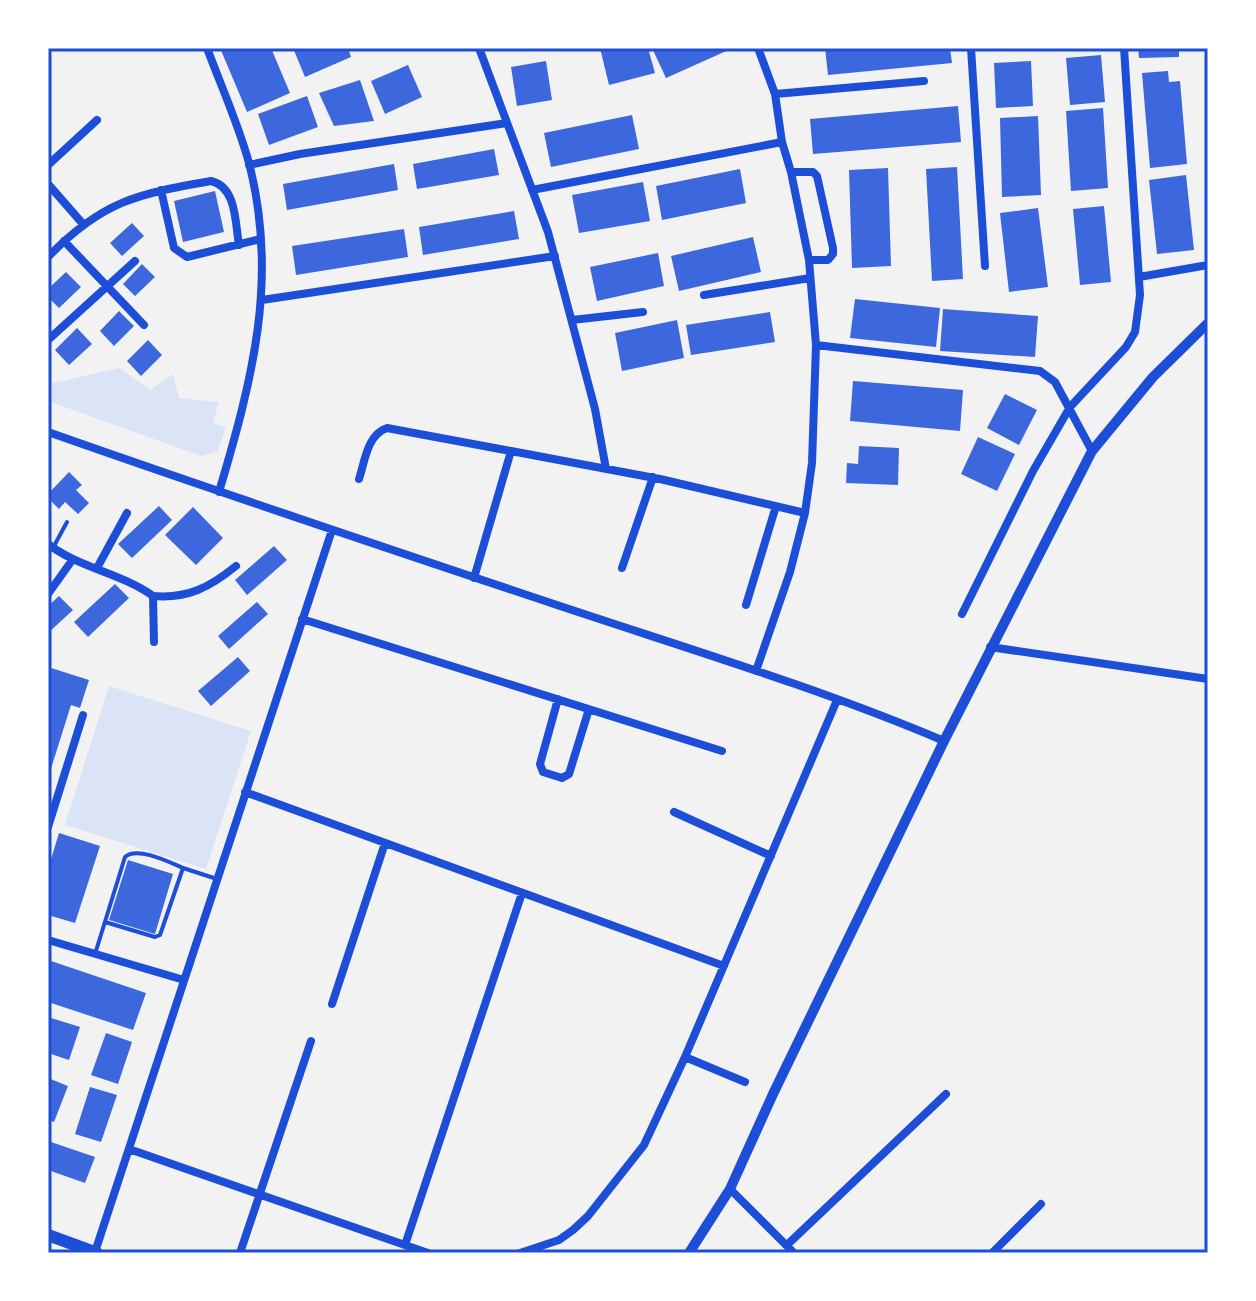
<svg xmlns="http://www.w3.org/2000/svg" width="1256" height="1301" font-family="Manrope,sans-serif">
<rect width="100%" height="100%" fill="#f2f2f2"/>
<path fill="#dbe4f7" d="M120,368L150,390L173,374L179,398L219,402L213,423L226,427L218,451L201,456L48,401V384Z
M109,686L251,731L206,869L65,825Z"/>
<path fill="#3d67dc" d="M220,48H271L290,93L247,112Z
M293,48H348L351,57L305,77Z
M600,48H648L655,73L609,85Z
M652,48H733L666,78Z
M825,48H950L952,63L828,75Z
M1138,48H1179V57L1139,58Z
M1101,55L1105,102L1070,105L1066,58Z
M546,61L552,100L517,106L511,67Z
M1031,61L1033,106L996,108L994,63Z
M408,65L422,97L385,114L371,81Z
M1168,71L1169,82L1180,81L1187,164L1150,168L1142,73Z
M360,80L374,121L334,126L319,93Z
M307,96L318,127L269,145L258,114Z
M958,106L961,142L813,154L810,119Z
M1103,108L1108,188L1071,191L1066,111Z
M632,115L639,149L551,167L544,133Z
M1038,116L1041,195L1002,197L1000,118Z
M494,149L499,175L417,189L413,164Z
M394,164L398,190L287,210L283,184Z
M957,167L963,279L932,281L926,169Z
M888,168L891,266L852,268L849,170Z
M740,169L746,203L662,220L656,186Z
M1186,175L1194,250L1157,254L1149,180Z
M643,182L650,221L579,233L572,195Z
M215,191L224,232L183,242L174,201Z
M1104,206L1111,282L1080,285L1073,209Z
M1038,208L1048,287L1009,292L1000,213Z
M514,211L519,239L423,255L419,227Z
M132,223L144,236L122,256L110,243Z
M404,229L408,257L296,275L292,246Z
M753,237L761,272L679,291L671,256Z
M658,253L664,286L597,301L590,267Z
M142,264L155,277L135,296L123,284Z
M66,272L81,287L59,308L48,297V289Z
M855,299L940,308L936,347L850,338Z
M943,309L1038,316L1035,357L940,351Z
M119,311L134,326L114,346L100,331Z
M770,312L775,342L691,355L686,325Z
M677,320L684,358L622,371L615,333Z
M77,328L92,344L69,365L55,350Z
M148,340L162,355L141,376L127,361Z
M853,381L963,390L960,431L850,421Z
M1005,394L1037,410L1019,445L987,428Z
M978,437L1015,454L997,491L961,474Z
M859,446L899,448L898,485L846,483L847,463L858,464Z
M69,472L82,485L76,490L89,503L78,514L65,502L59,509L48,498V494Z
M159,506L172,520L132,558L118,544Z
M193,507L223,538L196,565L165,535Z
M274,546L287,560L247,595L235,580Z
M115,584L129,598L88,637L74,622Z
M59,596L73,610L48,633V606Z
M257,602L268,614L229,649L218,636Z
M238,657L250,671L211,706L198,691Z
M48,667L89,680L80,708L71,705L49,775Z
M59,833L100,846L75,923L48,915V869Z
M128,860L173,874L155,934L109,920Z
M48,960L146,993L133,1030L48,1002Z
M48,1017L80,1027L69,1060L48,1053Z
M106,1033L132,1042L118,1084L91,1075Z
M48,1078L68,1086L54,1122L48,1120Z
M90,1087L117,1095L101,1142L75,1134Z
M48,1141L95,1157L85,1183L48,1170Z"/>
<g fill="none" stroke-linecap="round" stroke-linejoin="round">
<path stroke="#1d4ed8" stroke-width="4" d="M54,546L67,522
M183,868L217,879
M95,954L125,857C137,846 169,862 183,868L160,935L155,937L105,922"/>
<path stroke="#1d4ed8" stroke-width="8" d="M207,48C221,86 238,123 249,163C279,279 252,381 219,492
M479,48L548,232L595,409L606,469
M971,48L985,266
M775,94L924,81
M48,165L97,120
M249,165L300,154L507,123
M791,172H813L817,176L833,248V254L828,260H809
M48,184L83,224
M161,190L174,248L187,257L261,239
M532,190L782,142
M64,241L144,325
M48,257C102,201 137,194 211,181C237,187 235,223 239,245
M1139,277L1208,265
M704,295L810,278
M262,300L555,256
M572,320L643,312
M48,340L135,261
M816,345L1040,371L1055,382L1092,451
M48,432C218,492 389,549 560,606C689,649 819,688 944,741
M511,451L660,479L805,513
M359,479C365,461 367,435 387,428L511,451L474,578
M48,544C79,568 121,573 153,596L154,642
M97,568L127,513
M622,568L653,477
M48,594L73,559
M153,596C188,599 210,587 236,566
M746,605L776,506
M962,614L1033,471L1070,407L1126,347L1135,332L1140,295L1124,48
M302,619L722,751
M990,647L1208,679
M756,671L790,572L805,513L812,463L816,345L809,260L791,172L782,142L775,94L758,48
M558,699L540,764L543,772L562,778L569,774L589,709
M245,792L724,966
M674,812L771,856
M48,827L83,715
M48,940L184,980
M332,1004L385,843
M685,1057L745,1082
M129,1149L428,1253
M730,1189L794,1253
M405,1245L522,893
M787,1245L946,1094
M95,1252L332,530
M240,1253L311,1041
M520,1253L559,1240L573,1230L588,1216L644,1145L685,1057L837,700
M992,1253L1041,1204"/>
<path stroke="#1d4ed8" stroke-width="10" d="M689,1253L730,1189L773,1094L944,741L1092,451L1153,377L1208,323"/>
<path stroke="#1d4ed8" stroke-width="12" d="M48,1235L97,1253"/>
</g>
<rect width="1256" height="1301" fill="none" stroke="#ffffff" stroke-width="100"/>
<rect x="50" y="50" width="1156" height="1201" fill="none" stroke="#1d4ed8" stroke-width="3"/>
</svg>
